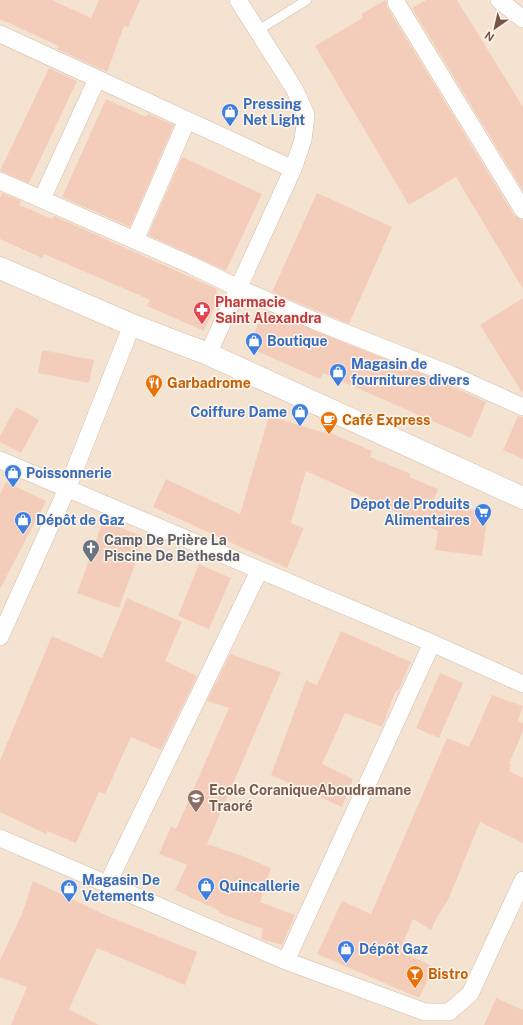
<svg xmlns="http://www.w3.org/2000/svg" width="523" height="1025" font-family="'Public Sans',sans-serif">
<rect width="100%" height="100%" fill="#fdf1e3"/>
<path fill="#f5e3d1" d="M0,0H523V1025H0Z"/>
<path fill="#f4cdba" d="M0,0H52L91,18L99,0H140L128,27L124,26L107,72L57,49L59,46L0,19Z
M386,0L387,7L514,215L523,220V289L456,177L409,205L315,46L363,18L361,14Z
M426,0H457L523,107V191L412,8Z
M49,68L77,81L29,183L0,171Z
M106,99L146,117L148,114L174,125L130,227L62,197Z
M182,157L262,194L226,271L148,235Z
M2,193L21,201L19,205L52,219L54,216L217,289L216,293L220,295L204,331L147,306L150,300L44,254L42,258L0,239V198Z
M317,193L392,227L349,324L272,292Z
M523,298V394L480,325Z
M264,310L431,377L486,402L471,438L323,373L320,379L248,347Z
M42,350L94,360L89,383L38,373Z
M16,407L39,420L21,453L0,442V436Z
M269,416L325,433L326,431L372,451L370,457L411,474L409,477L438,489L432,504L488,512L482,556L435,550L438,531L398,515L399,513L306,471L291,523L304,528L287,568L153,507L166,479L240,514Z
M518,416L523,417V459L503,450Z
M6,482L46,501L0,589V494Z
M103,521L145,537L119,608L77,593Z
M199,564L231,578L209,629L178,616Z
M127,598L182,622L165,661L197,676L161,750L131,737L105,794L99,792L76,843L47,831L46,834L0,812V760L52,636L102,658Z
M341,631L411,662L398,691L396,690L382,727L345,713L322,764L353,779L342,807L271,775L306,680L317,685Z
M230,654L281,672L207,844L240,855L271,868L260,902L295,915L282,945L261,939L263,929L219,913L220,911L175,890L187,865L159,854L171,826L176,829L229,708L207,701Z
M440,673L463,683L439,738L416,728Z
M492,695L523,706L518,721L523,723V731L509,764L511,765L509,771L523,778V843L480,822L448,900L437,917L431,930L413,919L400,951L434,967L419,998L317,954L342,901L371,914L447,738L469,747Z
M33,881L110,917L197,952L185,985L97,948L69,1009L99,1025H11L27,987L0,977V960L22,914Z
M496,998L523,1010V1025H484Z"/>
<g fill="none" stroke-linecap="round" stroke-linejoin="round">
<defs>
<path id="lane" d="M257,31L307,0"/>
<path id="street" d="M499,0L523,19
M396,2L523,210
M0,34L293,169
M0,181L191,265L238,288L315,321L452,375L523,407
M42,199L97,79
M135,240L187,120
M208,354L293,169L303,140L306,115L295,90L238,0
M0,460L432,643L523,684
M0,637L67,489L132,325
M0,838L286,961L425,1012H449L470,994L523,880
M107,885L259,571
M286,961L432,643"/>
<path id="secondary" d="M0,268L132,325L208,354L523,498"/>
</defs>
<use href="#lane" stroke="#d1baac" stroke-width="10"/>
<use href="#street" stroke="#d1baac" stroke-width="18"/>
<use href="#secondary" stroke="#d7bbab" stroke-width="23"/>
<use href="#lane" stroke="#fff" stroke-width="9"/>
<use href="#street" stroke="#fff" stroke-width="17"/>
<use href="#secondary" stroke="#fff" stroke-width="22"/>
</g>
<defs>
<symbol id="shop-pin" viewBox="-11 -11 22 30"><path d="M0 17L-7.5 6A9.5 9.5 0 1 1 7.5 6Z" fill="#3f7fe0" stroke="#fff6eb"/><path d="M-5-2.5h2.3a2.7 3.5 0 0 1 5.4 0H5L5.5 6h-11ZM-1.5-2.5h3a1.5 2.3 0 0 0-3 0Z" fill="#fff"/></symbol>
<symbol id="pharmacy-pin" viewBox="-11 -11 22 30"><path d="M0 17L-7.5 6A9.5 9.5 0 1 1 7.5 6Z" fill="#e0444e" stroke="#fff6eb"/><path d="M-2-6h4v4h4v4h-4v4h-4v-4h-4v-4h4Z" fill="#fff"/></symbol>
<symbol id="restaurant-pin" viewBox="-11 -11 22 30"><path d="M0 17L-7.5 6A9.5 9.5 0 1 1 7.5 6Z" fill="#e8710a" stroke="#fff6eb"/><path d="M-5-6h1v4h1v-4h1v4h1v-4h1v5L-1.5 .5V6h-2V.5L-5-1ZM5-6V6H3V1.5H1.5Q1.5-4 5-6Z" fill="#fff"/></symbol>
<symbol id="cafe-pin" viewBox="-11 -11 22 30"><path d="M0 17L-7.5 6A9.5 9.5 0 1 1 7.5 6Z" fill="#e8710a" stroke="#fff6eb"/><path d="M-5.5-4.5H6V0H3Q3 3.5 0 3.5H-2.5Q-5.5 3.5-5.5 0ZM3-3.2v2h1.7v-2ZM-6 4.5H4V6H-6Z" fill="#fff"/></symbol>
<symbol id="supermarket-pin" viewBox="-11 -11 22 30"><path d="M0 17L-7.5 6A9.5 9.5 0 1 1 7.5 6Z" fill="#3f7fe0" stroke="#fff6eb"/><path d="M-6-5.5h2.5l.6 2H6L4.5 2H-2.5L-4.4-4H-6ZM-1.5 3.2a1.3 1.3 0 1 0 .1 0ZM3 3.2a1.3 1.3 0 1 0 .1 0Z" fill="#fff"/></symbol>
<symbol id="church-pin" viewBox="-11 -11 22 30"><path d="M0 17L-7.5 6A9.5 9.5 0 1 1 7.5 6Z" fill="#6b7280" stroke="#fff6eb"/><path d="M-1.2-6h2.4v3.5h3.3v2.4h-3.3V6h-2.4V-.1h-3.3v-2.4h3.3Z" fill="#fff"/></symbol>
<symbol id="school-pin" viewBox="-11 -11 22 30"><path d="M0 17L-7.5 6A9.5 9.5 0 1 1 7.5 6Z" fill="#8d6e63" stroke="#fff6eb"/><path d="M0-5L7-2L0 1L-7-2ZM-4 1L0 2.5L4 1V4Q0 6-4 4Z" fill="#fff"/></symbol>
<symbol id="bar-pin" viewBox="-11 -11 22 30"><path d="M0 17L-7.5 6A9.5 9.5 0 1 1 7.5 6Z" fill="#e8710a" stroke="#fff6eb"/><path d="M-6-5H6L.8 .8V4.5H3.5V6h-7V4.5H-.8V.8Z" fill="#fff"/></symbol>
</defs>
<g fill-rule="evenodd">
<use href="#shop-pin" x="220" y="102" width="20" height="27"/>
<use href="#pharmacy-pin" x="192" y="300" width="20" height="27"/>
<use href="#shop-pin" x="244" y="331" width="20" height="27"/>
<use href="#shop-pin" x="328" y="362" width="20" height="27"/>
<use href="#restaurant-pin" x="144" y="373" width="20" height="27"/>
<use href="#shop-pin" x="290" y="402" width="20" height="27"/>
<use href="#cafe-pin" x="319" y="410" width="20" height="27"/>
<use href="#shop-pin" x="3" y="463" width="20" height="27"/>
<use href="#supermarket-pin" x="473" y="502" width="20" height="27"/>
<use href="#shop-pin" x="13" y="510" width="20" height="27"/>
<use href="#church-pin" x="81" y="538" width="20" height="27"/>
<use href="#school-pin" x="186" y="788" width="20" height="27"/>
<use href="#shop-pin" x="196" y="876" width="20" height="27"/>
<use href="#shop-pin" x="59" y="878" width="20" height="27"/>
<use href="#shop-pin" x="336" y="939" width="20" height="27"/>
<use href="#bar-pin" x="405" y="964" width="20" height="27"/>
</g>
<g text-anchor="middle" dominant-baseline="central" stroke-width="3" stroke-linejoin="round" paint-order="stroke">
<g font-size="14" font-weight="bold" fill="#366cbe" stroke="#fff6eb" text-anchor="start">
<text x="243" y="104">Pressing<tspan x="243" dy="16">Net Light</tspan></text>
<text x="267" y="341">Boutique</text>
<text x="351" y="364">Magasin de<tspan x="351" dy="16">fournitures divers</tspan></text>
<text x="287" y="412" text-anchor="end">Coiffure Dame</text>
<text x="26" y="473">Poissonnerie</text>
<text x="470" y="504" text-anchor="end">Dépot de Produits<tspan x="470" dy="16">Alimentaires</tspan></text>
<text x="36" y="520">Dépôt de Gaz</text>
<text x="82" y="880">Magasin De<tspan x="82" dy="16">Vetements</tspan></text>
<text x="219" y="886">Quincallerie</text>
<text x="359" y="949">Dépôt Gaz</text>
</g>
<g font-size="14" font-weight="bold" fill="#be3a42" stroke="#fff6eb" text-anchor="start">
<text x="215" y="302">Pharmacie<tspan x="215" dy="16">Saint Alexandra</tspan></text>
</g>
<g font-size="14" font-weight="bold" fill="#c56008" stroke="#fff6eb" text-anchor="start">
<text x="167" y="383">Garbadrome</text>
<text x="342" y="420">Café Express</text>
<text x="428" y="974">Bistro</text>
</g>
<g font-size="14" font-weight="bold" fill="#5b616d" stroke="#fff6eb" text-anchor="start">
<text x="104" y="540">Camp De Prière La<tspan x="104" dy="16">Piscine De Bethesda</tspan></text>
</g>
<g font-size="14" font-weight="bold" fill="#785e54" stroke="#fff6eb" text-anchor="start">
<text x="209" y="790">Ecole CoraniqueAboudramane<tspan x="209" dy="16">Traoré</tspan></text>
</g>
</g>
<g transform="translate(495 28) rotate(214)" stroke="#fff6eb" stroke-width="3" paint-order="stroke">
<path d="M0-3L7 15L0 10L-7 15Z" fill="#765548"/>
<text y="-6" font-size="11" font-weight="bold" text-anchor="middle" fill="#765548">N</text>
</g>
</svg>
